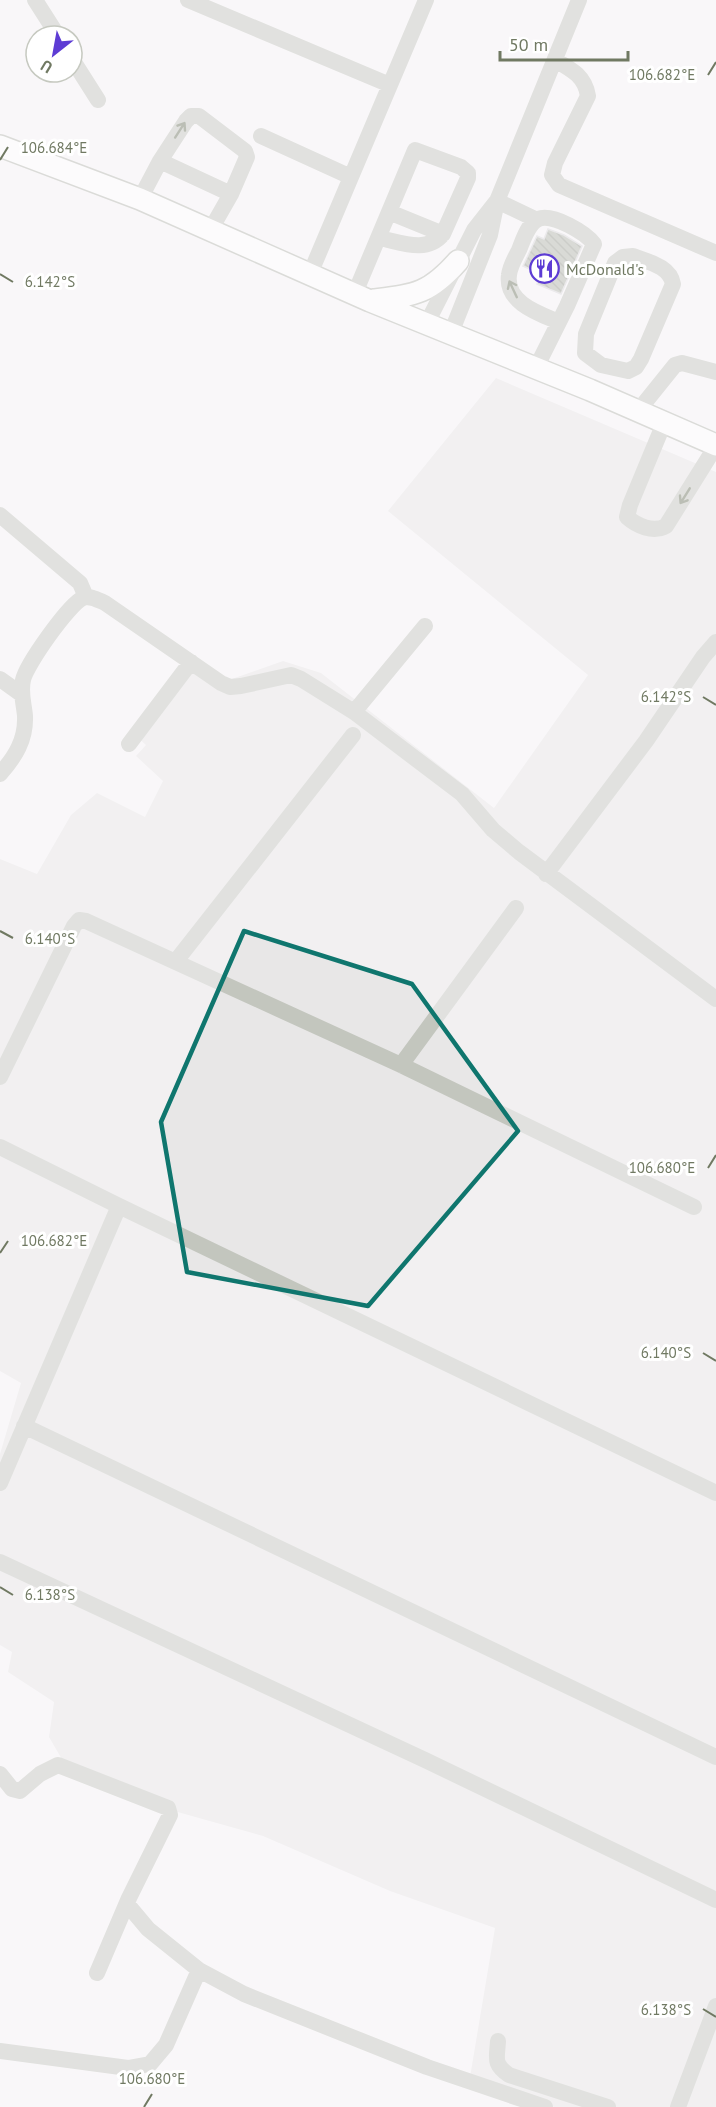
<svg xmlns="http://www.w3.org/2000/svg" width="716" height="2107" font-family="'PT Sans',sans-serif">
<defs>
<pattern id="building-back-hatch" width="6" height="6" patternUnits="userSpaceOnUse" patternTransform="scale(1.5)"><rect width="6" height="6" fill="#b2b7ab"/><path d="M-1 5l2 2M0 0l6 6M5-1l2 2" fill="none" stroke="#959a8f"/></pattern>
</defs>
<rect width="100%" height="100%" fill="#f9f7f9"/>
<path fill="#e8e7e7" d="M496,378L716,472V2107H554L470,2077L495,1928L390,1891L263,1836L149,1804L67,1768L49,1737L54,1702L8,1672L12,1652L0,1645V1454L21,1383L0,1371V859L37,874L71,815L97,793L145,817L163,781L136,756L146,745L134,734L194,656L229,680L283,661L321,673L494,808L588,675L388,511Z"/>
<path fill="url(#building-back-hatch)" stroke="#dad9db" stroke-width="1.5" d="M548,229L564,235L582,246L561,294L537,284L541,274L523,266L537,236L544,239Z"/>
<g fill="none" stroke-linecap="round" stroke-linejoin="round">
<defs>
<path id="major" d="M0,146L140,199L370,301L590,390L716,445
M374,300C415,295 429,294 458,261"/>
</defs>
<use href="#major" stroke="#b5b9b0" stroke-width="24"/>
<path stroke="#c3c6be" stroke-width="16" d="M35,0L58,36
M188,0L390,85
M72,59L98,100
M555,60C571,69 585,76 588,96L555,163L552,175L559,185L716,253
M261,136L351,177L426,0
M160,161L231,194
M140,199L160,161L186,121L191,116H199L245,151L247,157L231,194L211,229
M497,201L537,220
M389,212L443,234
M633,256C648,262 670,266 673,284L641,359L636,367L628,371L601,365L585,353L586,334L615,263L623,257Z
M310,274L351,177
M355,293L415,150L461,167L468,173V178L443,234C426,254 401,242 379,238
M427,323L474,230L496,202
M451,333L490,235L497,201L579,0
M536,368L567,306L594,244C586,233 553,213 538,219C528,224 523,240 519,250C515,258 510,266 509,275C505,303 540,314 559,322
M638,411L675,365L682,363L716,372
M664,423L630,505L627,517C637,526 653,533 666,526L716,446
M0,515L80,583L86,597
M0,679L21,694
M354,712L425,626
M129,744L191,662
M0,774C15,757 26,740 25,716C24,704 20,693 23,680C26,665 69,604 83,598C90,595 98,600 105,603L221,683L230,687L241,686L291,675L301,679L354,712L462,794L493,830L519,852L716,999
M546,874L646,741L703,657L716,642
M176,961L353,735
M401,1065L516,908
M0,1077L74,926L79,920L86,921L401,1065L694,1207
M0,1147L119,1206L716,1493
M24,1426L716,1757
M0,1483L119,1206
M0,1562L425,1760L716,1900
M0,1774L12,1789L20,1791L40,1774L58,1765L168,1808L170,1815L129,1898L97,1973
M127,1904L148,1929L199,1970L244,1994L427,2067L545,2107
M498,2041C497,2059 493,2064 509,2075L608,2107
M0,2051L128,2068L150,2064L166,2045L199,1970
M678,2107L716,2006"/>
<use href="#major" stroke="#fff" stroke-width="21"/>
</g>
<defs><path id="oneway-shaft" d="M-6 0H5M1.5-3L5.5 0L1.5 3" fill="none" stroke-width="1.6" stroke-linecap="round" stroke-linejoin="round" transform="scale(1.5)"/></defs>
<g stroke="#707962">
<use href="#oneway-shaft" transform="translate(180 130) rotate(-57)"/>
<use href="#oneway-shaft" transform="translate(513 289) rotate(-115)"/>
<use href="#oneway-shaft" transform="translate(685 496) rotate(122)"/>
</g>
<path d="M0 0H716V2107H0ZM244,931L412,984L518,1131L368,1306L187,1272L161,1122Z" fill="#f9f7f9" fill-opacity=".55" fill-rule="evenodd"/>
<path fill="none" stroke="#0f766e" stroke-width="4.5" stroke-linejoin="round" d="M244,931L412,984L518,1131L368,1306L187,1272L161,1122Z"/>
<path fill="none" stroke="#707962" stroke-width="2" d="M708,75L716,62M0,160L8,147M0,274L13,282M703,697L716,705M0,931L13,938M708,1168L716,1155M0,1253L8,1241M703,1353L716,1361M0,1587L13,1595M703,2009L716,2017M144,2107L152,2094"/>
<defs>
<symbol id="restaurant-ring" viewBox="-11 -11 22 22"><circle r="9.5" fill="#fff" stroke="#5d3cd4" stroke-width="1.5"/><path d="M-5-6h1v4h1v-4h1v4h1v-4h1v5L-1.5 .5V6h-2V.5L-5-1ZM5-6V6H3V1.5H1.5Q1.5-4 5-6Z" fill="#5d3cd4"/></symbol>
</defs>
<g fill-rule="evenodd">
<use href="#restaurant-ring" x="528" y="252" width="33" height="33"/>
</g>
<g text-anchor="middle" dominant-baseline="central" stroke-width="6" stroke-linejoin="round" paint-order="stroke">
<g font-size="16" fill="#707962" stroke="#fff" text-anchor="start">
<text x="566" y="269">McDonald's</text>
</g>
</g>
<g font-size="15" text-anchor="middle" fill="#707962" stroke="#fff" stroke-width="6" stroke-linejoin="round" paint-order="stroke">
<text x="662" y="80">106.682°E</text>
<text x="54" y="153">106.684°E</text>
<text x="50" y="287">6.142°S</text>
<text x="666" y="702">6.142°S</text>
<text x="50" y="944">6.140°S</text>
<text x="662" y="1173">106.680°E</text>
<text x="54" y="1246">106.682°E</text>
<text x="666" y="1358">6.140°S</text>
<text x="50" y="1600">6.138°S</text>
<text x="666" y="2015">6.138°S</text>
<text x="152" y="2084">106.680°E</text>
</g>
<g transform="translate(54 54) rotate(211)"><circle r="28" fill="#ffffff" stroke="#c6c9c0" stroke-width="1.5"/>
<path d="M0-4.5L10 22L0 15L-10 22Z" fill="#5d3cd4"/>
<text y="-9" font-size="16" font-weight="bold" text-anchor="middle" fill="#707962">U</text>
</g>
<path d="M500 51v9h128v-9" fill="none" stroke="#707962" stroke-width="3"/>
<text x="509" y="51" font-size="18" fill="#707962" stroke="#ffffff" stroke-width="4.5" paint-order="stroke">50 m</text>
</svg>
